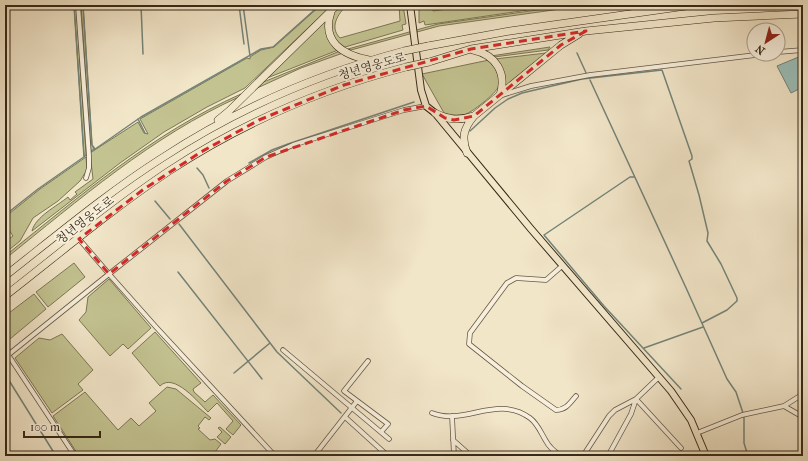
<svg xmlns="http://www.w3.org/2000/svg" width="808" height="461" font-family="'IM FELL French Canon','Noto Serif KR',serif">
<rect width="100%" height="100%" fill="#f2e6c9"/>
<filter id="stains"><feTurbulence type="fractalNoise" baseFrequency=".005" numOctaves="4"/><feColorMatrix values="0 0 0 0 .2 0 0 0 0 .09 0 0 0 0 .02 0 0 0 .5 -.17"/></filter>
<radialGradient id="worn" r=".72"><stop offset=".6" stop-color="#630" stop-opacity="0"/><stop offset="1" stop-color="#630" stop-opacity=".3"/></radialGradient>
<path fill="#c3c391" stroke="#7c7654" d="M74,5H76L86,155L84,156Z
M81,5H83L92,145L94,149L91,151Z
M321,5H332L245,88L207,107L164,132L120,163L32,231C35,217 57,206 68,197L70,200L77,194L75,192L93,179L90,153L138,122L144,133L148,134L140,119L247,58L250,59V57L261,50L274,47Z
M342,5H347C338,14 329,27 340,38L400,21L399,5H403L406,24L402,25L403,30L345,47C333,43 329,25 333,14C335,11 339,8 342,5Z
M419,5H431L433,11L477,5L555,6L425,25L424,21L419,23Z
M573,5H589L439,26L351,50L348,49L438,24Z
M327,19L338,50L262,80Z
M550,47L548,50L494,57L491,56Z
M340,51L343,53L301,68L255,89L261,83Z
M546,53L505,87L495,59Z
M489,60C495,68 500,74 499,85C499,91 474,111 466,114C459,116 451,115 444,113L422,74Z
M241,94L239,97C152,136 79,200 5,259V256C80,196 153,133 241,94Z
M86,157L87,170L80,181L58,201L33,218L20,241L5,253V242L13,236L5,224V217L40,189Z
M74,263L85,277L48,307L36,292Z
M109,279L151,328L128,349L123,344L110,356L79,320L86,312L88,297Z
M34,294L46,309L10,339L5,334V316Z
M155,332L201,383L193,389L194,392L205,402L213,395L241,425L233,435L226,429L233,421L217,403L208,412C199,403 174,372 160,386L132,353Z
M62,334L93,370L78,384L83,390L52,413L15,358L39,338L50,340Z
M167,387L176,389L211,418L209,420L205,417L198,426L200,428L198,429L210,440L215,439L221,444L212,456H79L53,416L85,392L118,430L131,418L139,426L156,411L149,403Z
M220,427L231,437L225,444L217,437L222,432L218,428Z"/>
<path fill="#9cbfba" stroke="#738379" d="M801,56L803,58V87L791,93L777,66Z"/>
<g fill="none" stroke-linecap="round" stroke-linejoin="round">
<path stroke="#738379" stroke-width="1.5" d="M74,5L84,157
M83,5L92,145L95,149
M141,5L143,54
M239,5L244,44
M243,5L250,56
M577,53L587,75
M590,80L687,290L727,379L736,392L744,416V443L748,456
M138,119L145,133
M470,131L495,108L508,99L522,93L582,79L662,70L692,156V159L689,161L699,195L708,233L707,241L721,264L737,298V301L727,310L702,323
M249,163L272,150L288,144L414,102
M197,168L203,175L209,188
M634,177H630L544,235L604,306L681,389
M155,201L170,219
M5,215L38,189L141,117L261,49L273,47L320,5
M179,224L277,352L341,413
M178,272L262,379
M644,348L703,327
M234,373L270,343
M5,374L56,456"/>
<defs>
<path id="minor" d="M78,5L89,156V168L86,178
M778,52L803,50
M502,95L531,86L590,75L764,54
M562,266L546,280L516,278L507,283L470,333L469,344L522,386L556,410C566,410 570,403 576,396
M5,350L75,456
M283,350L389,439
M8,355L109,274L79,239
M368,361L344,391L388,424L381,432
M636,399L681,448
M784,406L803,394
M432,413C465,426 497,394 530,418C538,424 541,433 546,441C549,447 555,452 561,456
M452,416L454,456
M345,417L388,456
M697,433L742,415L784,406L803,417
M453,440L471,456
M275,456L156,327L109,274L227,181L266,157L293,145L404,110L426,106
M314,456L357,401
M583,456L609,416L615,410L636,399L659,377
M608,456L631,414L636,399"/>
<path id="primary" d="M410,5L421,90L426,106L435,113L531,229L671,391L691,420L706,456"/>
<path id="motorway" d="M331,12C321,42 343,55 369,60
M428,46L510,31L693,5
M473,50C496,55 507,73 500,95
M429,62L471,49L586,31L714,18L803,14
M435,113C449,120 459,121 473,116
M218,120L229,111L337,5
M467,153C461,137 464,128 474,116L561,45L579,34
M5,276C56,236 107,193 162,158C237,109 317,74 404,51
M5,296C59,254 112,209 169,171C242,123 321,89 406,67"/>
</defs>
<use href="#minor" stroke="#655844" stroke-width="5.5"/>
<use href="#primary" stroke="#362917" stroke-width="8"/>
<use href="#motorway" stroke="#362917" stroke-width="8"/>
<use href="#minor" stroke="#f7efdc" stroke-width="4"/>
<use href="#primary" stroke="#f2e6c9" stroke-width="6"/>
<use href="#motorway" stroke="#f2e6c9" stroke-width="7"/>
<defs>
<path id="motorway-bridge" d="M404,51L428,46
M406,67L429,62"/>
</defs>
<use href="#motorway-bridge" stroke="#362917" stroke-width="8" stroke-linecap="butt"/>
<use href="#motorway-bridge" stroke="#f2e6c9" stroke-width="7"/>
</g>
<path fill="none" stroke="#d62828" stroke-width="3" stroke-dasharray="8 5" stroke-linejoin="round" d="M586,31L561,45L474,116L454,120L445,118L426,106L404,110L266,157L227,181L109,274L79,239L144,189L201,152L259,120L344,85L471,49Z"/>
<g text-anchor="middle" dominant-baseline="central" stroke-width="4" stroke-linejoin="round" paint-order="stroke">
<g font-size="12" fill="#362917" stroke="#f7efdc">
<text transform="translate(372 66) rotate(-16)">청년영웅도로</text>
<text transform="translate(85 220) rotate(-38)">청년영웅도로</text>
</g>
</g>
<rect width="808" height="461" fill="none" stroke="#f2e6c9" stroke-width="20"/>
<rect x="6" y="6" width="796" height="449" fill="none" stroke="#362917" stroke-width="2"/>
<rect x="10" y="10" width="788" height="441" fill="none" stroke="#362917"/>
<g transform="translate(766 42) rotate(216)"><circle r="19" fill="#f7efdc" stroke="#aaa08d"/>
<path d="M0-3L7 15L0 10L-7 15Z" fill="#8f2418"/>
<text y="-6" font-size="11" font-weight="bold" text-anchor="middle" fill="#362917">N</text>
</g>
<path d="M24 431v6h76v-6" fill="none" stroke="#362917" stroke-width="2"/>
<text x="30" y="431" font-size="12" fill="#362917" stroke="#f7efdc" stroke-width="3" paint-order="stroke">100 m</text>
<rect width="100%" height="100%" filter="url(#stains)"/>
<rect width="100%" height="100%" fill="url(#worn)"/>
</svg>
